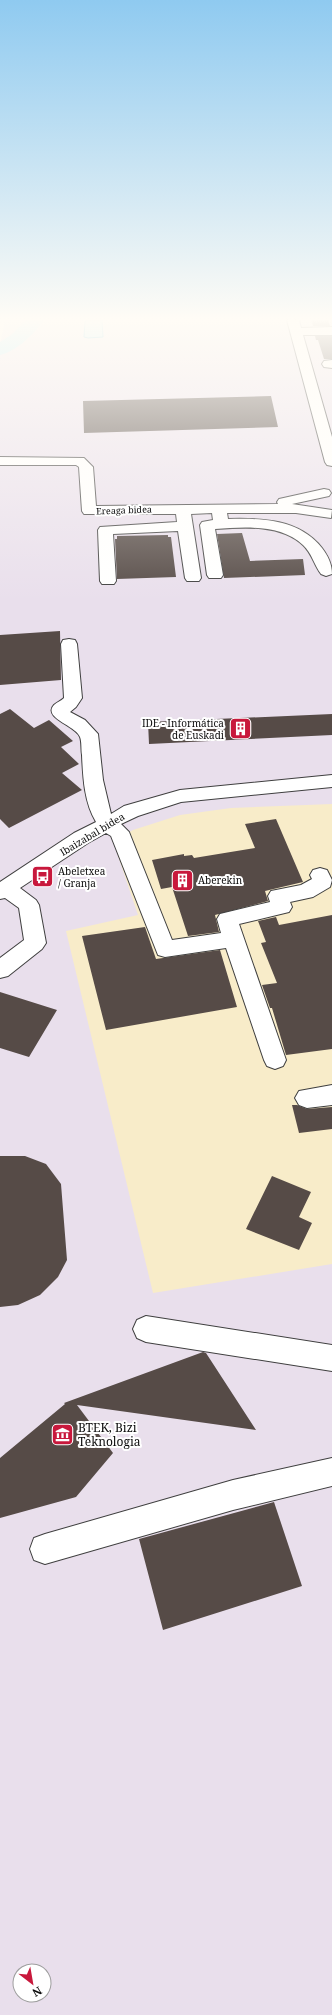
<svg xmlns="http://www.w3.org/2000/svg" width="332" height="2015" font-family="'Noto Serif',serif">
<rect width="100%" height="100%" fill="#fff8eb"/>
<path fill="#e9dfec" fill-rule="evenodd" d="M5,320H332V2015H0V344ZM20,1971H44V1995H20Z"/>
<path fill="#f8ecc9" d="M332,804V1264L153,1293L66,931L138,915L113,841L133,830L180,815L231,808Z"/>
<path fill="#aaeafc" stroke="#2bafd9" d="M102,320L103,337L88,338L84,337L85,321Z"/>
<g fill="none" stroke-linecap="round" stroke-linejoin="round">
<path fill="#aaeafc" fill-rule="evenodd" d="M26,320H44C34,334 17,351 0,355V342L11,335Z"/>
</g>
<path fill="#564b47" d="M311,320H328L330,326H313Z
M315,336H332V359H324L318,340H316Z
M271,396L278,427L84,433L83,401Z
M242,533L250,561L303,559L305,575L224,578L217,534Z
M168,535V537H171L176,577L117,579L115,539H117V536Z
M60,631L61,680L0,685V635Z
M10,709L34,728L49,720L73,741L61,747L79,764L62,773L82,790L9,828L0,819V714Z
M332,714V735L149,744L148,722Z
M276,819L303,882L265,891L268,901L215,915L219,932L188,936L172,887L161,889L152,860L184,854V856L192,855L194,858L255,848L245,824Z
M332,915V1049L286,1055L272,1008H270L262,985L277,983L261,943L266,942L258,921L276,917L279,925Z
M145,927L156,959L220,950L237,1007L106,1030L82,936Z
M0,992L57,1010L29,1057L0,1048Z
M292,1105H297L307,1109L332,1107V1129L299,1133Z
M0,1156H25L46,1164L61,1184L67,1260L58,1277L40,1295L18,1305L0,1307Z
M272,1176L311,1192L299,1217L312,1223L299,1250L246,1229Z
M203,1352L206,1353L256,1430L77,1405L113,1453L76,1497L0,1518V1458L65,1404L64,1403Z
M274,1502L302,1586L163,1630L139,1539Z"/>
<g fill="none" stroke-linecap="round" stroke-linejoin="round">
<defs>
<path id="minor" d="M287,320H299L301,328L332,327V335H303L332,437V466L327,465L325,462Z
M332,360V368L324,367L322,364L324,361Z
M0,457L84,458L93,467L96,506L278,504L277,502L279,499L324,489L329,490L331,493L329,496L292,504L332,510L331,518L296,513H227L228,519C262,518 299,519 322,548C328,556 332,564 332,574L326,576L321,574C314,565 312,553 303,545C281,524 244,527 215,529L223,575L221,578H209L207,575L200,525L202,522L213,520L212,513L191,514L201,578L199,581H187L185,578L178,531L113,534L116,581L114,584H102L100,581L98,530L100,527L177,522L176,514H84L82,511L79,467L76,465H0Z
M69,639L75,640L77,644L82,698L76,707L70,712L85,720L98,734L103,780L111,814L124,806L180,790L332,775V787L181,802L138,816L121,824L129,832L172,940L221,933L217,919L220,914L270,902L268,896L271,891L301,885L312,879L310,875L313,870L320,868L327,870L332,880L330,887L313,897L290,902L292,907L289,912L239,924L286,1060L283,1066L275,1069L267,1066L264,1060L226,948L165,957L158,955L111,836L106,833L88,843L20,888L36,900L39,905L46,943L42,949L8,976L0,978V958L24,940L19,908L5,898L0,899V882L74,833L96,822C84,802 83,777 82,755C81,750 82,742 80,737C77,726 42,718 54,705C57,702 61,701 64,698L61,644L63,640Z
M332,1085V1105L307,1108L299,1105L295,1098L299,1091Z
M146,1316L332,1345V1371L146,1342L137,1338L133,1329L137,1320Z
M332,1458V1486L233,1510L45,1564L34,1560L30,1549L34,1538L45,1534L233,1480Z"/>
</defs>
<use href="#minor" stroke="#3f3f3f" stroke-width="2"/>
<use href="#minor" fill="#fff" fill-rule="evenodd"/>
</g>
<linearGradient id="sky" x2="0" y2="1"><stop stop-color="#8fcaf0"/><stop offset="0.53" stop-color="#fffcf6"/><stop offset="1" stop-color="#fffcf6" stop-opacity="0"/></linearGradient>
<rect width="332" height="602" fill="url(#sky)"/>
<defs>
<symbol id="building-square" viewBox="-11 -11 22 22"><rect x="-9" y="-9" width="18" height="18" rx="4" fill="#c8183c" stroke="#fff"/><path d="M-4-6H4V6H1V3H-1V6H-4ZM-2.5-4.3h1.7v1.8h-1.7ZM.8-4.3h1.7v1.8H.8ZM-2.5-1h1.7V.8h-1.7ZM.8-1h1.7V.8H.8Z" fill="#fff"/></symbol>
<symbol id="bus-square" viewBox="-11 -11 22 22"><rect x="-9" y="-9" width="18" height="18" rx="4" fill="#c8183c" stroke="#fff"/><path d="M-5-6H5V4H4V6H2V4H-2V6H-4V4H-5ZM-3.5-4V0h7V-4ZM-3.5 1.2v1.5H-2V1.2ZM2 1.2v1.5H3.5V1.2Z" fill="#fff"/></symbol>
<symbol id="museum-square" viewBox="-11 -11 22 22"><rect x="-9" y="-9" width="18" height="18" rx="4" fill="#c8183c" stroke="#fff"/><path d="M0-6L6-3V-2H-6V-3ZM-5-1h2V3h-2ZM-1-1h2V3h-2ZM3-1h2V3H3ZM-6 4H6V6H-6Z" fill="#fff"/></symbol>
</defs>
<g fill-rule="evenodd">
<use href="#building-square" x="228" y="716" width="25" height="25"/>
<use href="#bus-square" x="30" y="864" width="25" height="25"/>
<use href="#building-square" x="170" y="868" width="25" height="25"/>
<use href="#museum-square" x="50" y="1422" width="25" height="25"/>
</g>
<g text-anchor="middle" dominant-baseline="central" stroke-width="4" stroke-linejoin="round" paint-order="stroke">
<g font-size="9" fill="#0c0c0c" stroke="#fff">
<text transform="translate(124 510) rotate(-2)">Ereaga bidea</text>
</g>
<g font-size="10" fill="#0c0c0c" stroke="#fff" text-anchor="start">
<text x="224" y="723" text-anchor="end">IDE - Informática<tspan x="224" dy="12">de Euskadi</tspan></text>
<text x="58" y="871">Abeletxea<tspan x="58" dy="12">/ Granja</tspan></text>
<text x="198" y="880">Aberekin</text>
</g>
<g font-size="10" fill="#0c0c0c" stroke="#fff">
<text transform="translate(92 834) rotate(-31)">Ibaizabal bidea</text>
</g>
<g font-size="12" fill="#0c0c0c" stroke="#fff" text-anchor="start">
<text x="78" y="1427">BTEK, Bizi<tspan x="78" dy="14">Teknologia</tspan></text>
</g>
</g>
<g transform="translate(32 1983) rotate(149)"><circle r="19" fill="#ffffff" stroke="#9e9e9e"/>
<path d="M0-3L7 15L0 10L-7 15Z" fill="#c8183c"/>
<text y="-6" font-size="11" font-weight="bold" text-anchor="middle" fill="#0c0c0c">N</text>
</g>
</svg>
